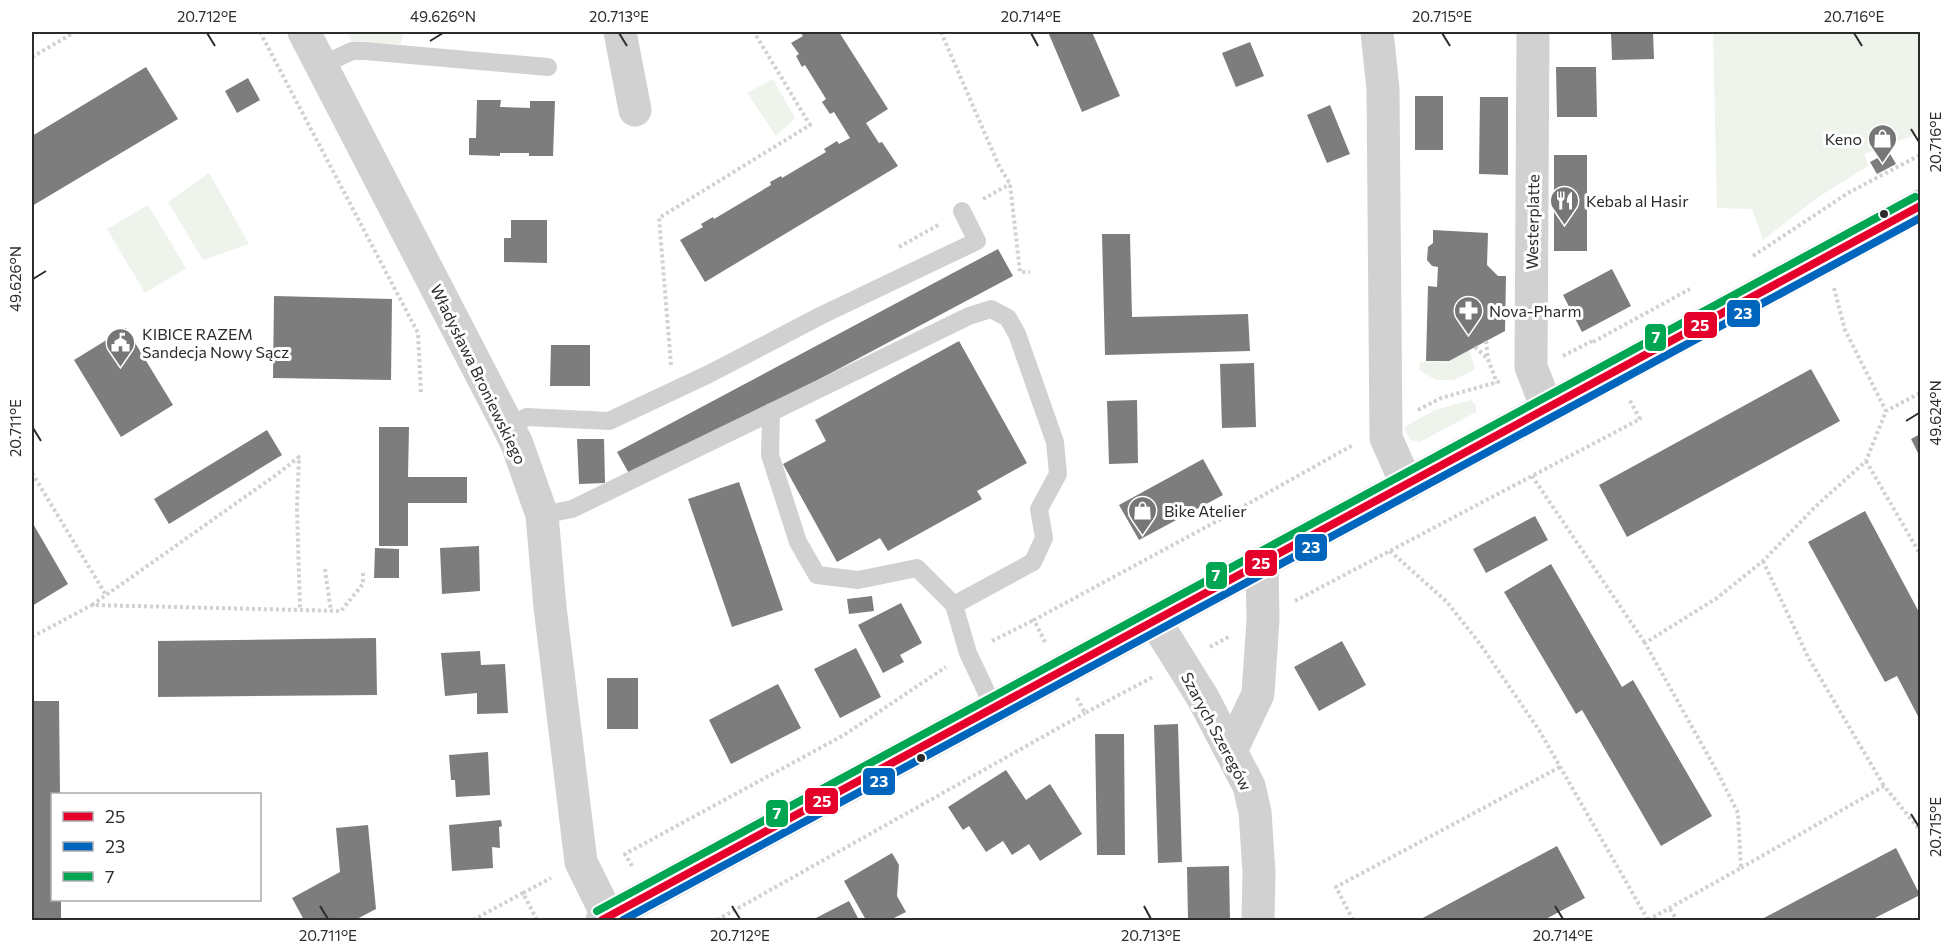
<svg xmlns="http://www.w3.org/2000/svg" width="1952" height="952" font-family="Commissioner,sans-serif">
<rect width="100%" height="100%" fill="#fff"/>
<path fill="#eef3eb" d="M347,32H403L401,44L352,42Z
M1713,32H1920V133L1865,154L1868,166L1817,198L1763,240L1752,209L1717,208Z
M773,79L795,118L776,136L747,93Z
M209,173L249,244L203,260L168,202Z
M148,205L186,268L145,293L107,229Z
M1469,350L1475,369L1454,380H1436L1419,370L1420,362L1449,361Z
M1471,400L1476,405V412L1420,442L1410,440L1404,427L1435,410Z"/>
<path fill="#7d7d7d" d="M800,32H839L888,109L866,123L879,143L882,142L898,166L705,282L680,240L703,227L701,224L713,217L714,219L771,185L770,182L781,176L782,178L826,152L824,149L837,141L839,144L850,138L834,112L830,114L822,102L826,99L805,65L802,67L796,56L799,54L791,43L803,36Z
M1048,32H1092L1120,96L1082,112Z
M1611,32H1653L1654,59L1612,60Z
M1250,42L1264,76L1236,87L1222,53Z
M146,67L178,119L32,206V136Z
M1556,67H1596L1597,117H1557Z
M248,78L260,100L237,113L225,91Z
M1415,96H1443V150H1415Z
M1480,97H1508V175L1479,174Z
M477,100H501L500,107L530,108V101H555L553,156H529V153H500V156L469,155V138H476Z
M1330,105L1350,154L1327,163L1307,115Z
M1889,152L1896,164L1877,174L1870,162Z
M1554,155H1587V251H1554Z
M511,220H547V263L504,262V238H511Z
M1433,230L1488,233L1487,265L1498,276H1506L1505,331L1449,361H1426L1428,286L1437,287L1438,267L1432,266L1427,260L1428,247L1433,243Z
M1102,234H1130L1132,317L1248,314L1250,351L1105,355Z
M998,249L1013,276L632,479L617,452Z
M1612,269L1631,306L1582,332L1563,295Z
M274,296L392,299L391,380L273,378Z
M126,328L173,405L121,437L74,360Z
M959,341L1027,463L977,491L982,499L888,551L880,538L837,562L783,464L826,441L815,420Z
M551,345H590V386H550Z
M1254,363L1256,427L1222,428L1220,364Z
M1811,369L1840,421L1627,537L1599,485Z
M1137,400L1138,463L1109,464L1107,401Z
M379,427H409L408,477H467V503H408V546H379Z
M267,430L282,455L169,524L154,499Z
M1920,434V457L1911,439Z
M577,439H604L605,483L579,484Z
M1203,459L1223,495L1139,540L1119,505Z
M739,482L783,610L732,627L688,499Z
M1865,511L1920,614V720L1897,676L1885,682L1808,542Z
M1535,516L1548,540L1486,573L1473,549Z
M32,522L68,584L32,606Z
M479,546L480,591L442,594L440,548Z
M375,548L399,549V578H374Z
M1551,564L1622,687L1633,680L1712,816L1661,846L1582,710L1576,714L1504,592Z
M872,596L874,611L849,614L847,599Z
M901,603L922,643L900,655L904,662L883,673L858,625Z
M376,638L377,695L158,697V641Z
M1342,641L1366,685L1319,711L1294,667Z
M856,648L881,697L840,718L814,669Z
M480,651L481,665L505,664L508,713L477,714V693L445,696L441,653Z
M607,678H638V729H607Z
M778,684L801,728L731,764L709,720Z
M32,701H59L60,794H52V900H61V920H32Z
M1178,724L1182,862L1158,863L1154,725Z
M1095,734H1124L1125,855H1097Z
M488,752L490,795L456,797L455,780H451L449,755Z
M1006,770L1026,800L1050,784L1082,834L1040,861L1029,844L1012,855L1003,841L986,852L969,826L963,830L948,807Z
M501,820L502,826L499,827L500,848L492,847L493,868L452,871L449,825Z
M368,825L376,909L355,920H304L292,898L340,872L336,828Z
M1557,846L1585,898L1544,920H1419Z
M1896,848L1920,895L1871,920H1760Z
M892,853L899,865L897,896L906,912L890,920H866L844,881Z
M1229,866L1230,920H1188L1187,867Z
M849,901L859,920H812Z"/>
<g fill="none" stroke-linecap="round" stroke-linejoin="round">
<path stroke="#d1d1d1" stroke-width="4" stroke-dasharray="3 3" stroke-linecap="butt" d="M260,32L418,333L421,394
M941,32L999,166L1010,184L1020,272H1030
M32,57L75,32
M983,199L1010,184
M899,247L940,224
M1753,256L1848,193L1920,155
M1834,288L1845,330L1886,411
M1486,341L1488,358
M1593,342L1690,289
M1475,347L1488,359L1497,383
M1563,356L1592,341
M671,365L659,218L810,125L754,32
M1418,410L1441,398L1501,381
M1866,461L1920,554
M32,473L106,595
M1532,476L1645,643
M1390,551L1447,602L1480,644L1539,730L1648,920
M1763,561L1808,657L1884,786
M325,569L331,611
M1295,601L1640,419L1629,399
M92,605L276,475L299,457L297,508L300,610
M32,637L92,605L341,611L363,584V571
M992,641L1034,620
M1045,642L1034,620L1219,520L1353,445
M1210,647L1230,636
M1077,698L1085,713L1153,677
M632,866L625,854L844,735L946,667
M1741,868L1884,786L1920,830
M523,893L551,878
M1670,909L1677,920
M473,920L523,893L537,920
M717,920L1085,713
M1353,920L1336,887L1560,767
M1648,920L1741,868L1738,813L1719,775L1645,643L1717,598L1763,561L1815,507L1866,461L1886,411L1920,393"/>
<path stroke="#d1d1d1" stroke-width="18" d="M322,65L352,51H365L548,67
M771,412L770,455L798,542L817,575L858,580L917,568L954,605
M508,426L527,417L609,421L709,374L822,315L977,241L962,211
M542,515L572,509L969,316L991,309L1008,318L1017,334L1055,442L1058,474L1039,509L1044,538L1033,562L954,605L968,653L994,708"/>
<path stroke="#d1d1d1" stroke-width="33" d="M304,32L508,426L517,444L542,515L550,607L581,862L608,917
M620,32L635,110
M1377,32L1383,89L1386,438L1407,485
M1533,32L1531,367L1547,408
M1155,621L1203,698L1249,786L1255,812L1259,872L1258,920
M1231,751L1258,694L1263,619L1262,563"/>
<path stroke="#d1d1d1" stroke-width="33" d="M602,920L1920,206"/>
<defs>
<path id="bus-1" d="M602,920L1920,206"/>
<path id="bus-2" d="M623,920L1920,218"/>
<path id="bus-3" d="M597,911L1915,197"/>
</defs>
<use href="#bus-1" stroke="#fff" stroke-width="12"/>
<use href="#bus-2" stroke="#fff" stroke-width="12"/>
<use href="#bus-3" stroke="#fff" stroke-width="12"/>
<use href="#bus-1" stroke="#e4002b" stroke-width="8"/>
<use href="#bus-2" stroke="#0065bd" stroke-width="8"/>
<use href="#bus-3" stroke="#00a651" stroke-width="8"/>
</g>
<path fill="none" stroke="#2c2c2c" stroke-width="2" d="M207,33L215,46M619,33L627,46M1031,33L1038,46M1442,33L1450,46M1854,33L1862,46M430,41L443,33M1911,129L1919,142M33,279L46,271M1906,421L1919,413M33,428L41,441M1911,814L1919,827M320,906L328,919M732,906L740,919M1144,906L1151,919M1555,906L1563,919"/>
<defs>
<symbol id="shop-pin" viewBox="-11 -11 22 30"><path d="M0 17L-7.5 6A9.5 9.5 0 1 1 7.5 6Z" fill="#767676" stroke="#fff"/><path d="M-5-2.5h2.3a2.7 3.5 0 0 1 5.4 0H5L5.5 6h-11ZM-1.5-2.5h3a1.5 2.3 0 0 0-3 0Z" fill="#fff"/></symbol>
<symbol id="restaurant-pin" viewBox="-11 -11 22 30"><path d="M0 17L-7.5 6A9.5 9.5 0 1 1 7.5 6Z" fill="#767676" stroke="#fff"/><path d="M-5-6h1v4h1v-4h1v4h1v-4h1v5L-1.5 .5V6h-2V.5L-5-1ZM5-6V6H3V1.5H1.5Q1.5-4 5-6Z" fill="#fff"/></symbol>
<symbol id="pharmacy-pin" viewBox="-11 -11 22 30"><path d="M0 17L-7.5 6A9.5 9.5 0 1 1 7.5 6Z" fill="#767676" stroke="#fff"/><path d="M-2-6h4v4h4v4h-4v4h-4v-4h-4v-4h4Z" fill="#fff"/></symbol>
<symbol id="civic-pin" viewBox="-11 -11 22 30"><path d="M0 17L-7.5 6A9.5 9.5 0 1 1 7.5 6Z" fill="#767676" stroke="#fff"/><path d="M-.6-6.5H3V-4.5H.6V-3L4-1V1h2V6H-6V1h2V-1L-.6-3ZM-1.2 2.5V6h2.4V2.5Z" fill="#fff"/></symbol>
</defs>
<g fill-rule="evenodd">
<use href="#shop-pin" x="1866" y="122" width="33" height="45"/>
<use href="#restaurant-pin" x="1548" y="184" width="33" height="45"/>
<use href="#pharmacy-pin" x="1452" y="294" width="33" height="45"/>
<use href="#civic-pin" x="104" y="326" width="33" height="45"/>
<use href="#shop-pin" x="1126" y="494" width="33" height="45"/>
</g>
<g fill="#2c2c2c" stroke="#fff" stroke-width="2">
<circle cx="1884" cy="214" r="5"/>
<circle cx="921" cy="758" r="5"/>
</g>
<g text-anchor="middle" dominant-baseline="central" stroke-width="6" stroke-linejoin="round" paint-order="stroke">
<g font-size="16" fill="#2c2c2c" stroke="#fff" text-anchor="start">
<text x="1862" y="138" text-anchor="end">Keno</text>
<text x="1586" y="200">Kebab al Hasir</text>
<text x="1489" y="310">Nova-Pharm</text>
<text x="142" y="333">KIBICE RAZEM<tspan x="142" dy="18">Sandecja Nowy Sącz</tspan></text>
<text x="1164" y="510">Bike Atelier</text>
</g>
<g font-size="16" fill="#2c2c2c" stroke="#fff">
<text transform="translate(1532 222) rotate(-89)">Westerplatte</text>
<text transform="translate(479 374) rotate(64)">Władysława Broniewskiego</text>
<text transform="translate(1217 731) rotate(62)">Szarych Szeregów</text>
</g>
</g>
<g stroke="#fff" stroke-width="2">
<rect x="1726" y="299" width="35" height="29" rx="6" fill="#0065bd"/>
<rect x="1683" y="311" width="35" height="28" rx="6" fill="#e4002b"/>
<rect x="1644" y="323" width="23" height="29" rx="6" fill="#00a651"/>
<rect x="1294" y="533" width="34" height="29" rx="6" fill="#0065bd"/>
<rect x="1244" y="549" width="34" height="28" rx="6" fill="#e4002b"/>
<rect x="1205" y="561" width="23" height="29" rx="6" fill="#00a651"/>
<rect x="862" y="767" width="34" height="29" rx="6" fill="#0065bd"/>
<rect x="804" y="787" width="35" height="28" rx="6" fill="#e4002b"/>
<rect x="765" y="799" width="24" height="29" rx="6" fill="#00a651"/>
</g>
<g font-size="16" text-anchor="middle" font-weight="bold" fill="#fff">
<text x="1743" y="319">23</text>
<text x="1700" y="331">25</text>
<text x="1656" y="343">7</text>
<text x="1311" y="553">23</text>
<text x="1261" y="569">25</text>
<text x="1216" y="581">7</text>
<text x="879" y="787">23</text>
<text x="822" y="807">25</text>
<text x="777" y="819">7</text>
</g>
<rect width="1952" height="952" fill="none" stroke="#ffffff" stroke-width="66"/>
<rect x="51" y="793" width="210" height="108" fill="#ffffff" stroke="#ababab" stroke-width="1.5"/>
<rect x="63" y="812" width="30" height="9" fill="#e4002b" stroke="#ababab" stroke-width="1.5"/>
<text x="105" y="823" font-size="18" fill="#2c2c2c">25</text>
<rect x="63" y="842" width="30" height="9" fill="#0065bd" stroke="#ababab" stroke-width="1.5"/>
<text x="105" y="853" font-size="18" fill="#2c2c2c">23</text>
<rect x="63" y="872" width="30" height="9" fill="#00a651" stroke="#ababab" stroke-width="1.5"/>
<text x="105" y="883" font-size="18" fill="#2c2c2c">7</text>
<rect x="33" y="33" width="1886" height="886" fill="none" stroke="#2c2c2c" stroke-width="2"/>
<g font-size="15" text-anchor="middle" fill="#2c2c2c">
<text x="207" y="22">20.712°E</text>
<text x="443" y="22">49.626°N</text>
<text x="619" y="22">20.713°E</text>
<text x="1031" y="22">20.714°E</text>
<text x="1442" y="22">20.715°E</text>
<text x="1854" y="22">20.716°E</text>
<text transform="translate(1936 142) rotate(-90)" y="5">20.716°E</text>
<text transform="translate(16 279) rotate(-90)" y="5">49.626°N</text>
<text transform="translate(1936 413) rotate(-90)" y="5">49.624°N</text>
<text transform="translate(16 428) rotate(-90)" y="5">20.711°E</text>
<text transform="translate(1936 827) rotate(-90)" y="5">20.715°E</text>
<text x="328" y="941">20.711°E</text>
<text x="740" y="941">20.712°E</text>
<text x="1151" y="941">20.713°E</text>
<text x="1563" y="941">20.714°E</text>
</g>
</svg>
